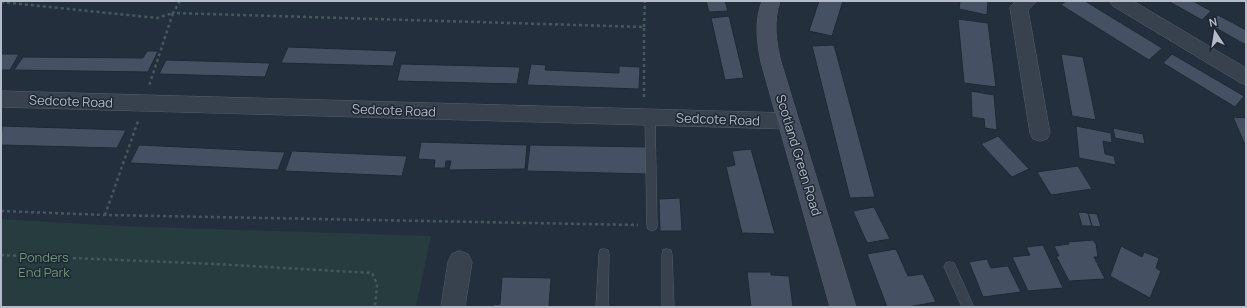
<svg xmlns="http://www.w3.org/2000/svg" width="1247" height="308" font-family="Manrope,sans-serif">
<rect width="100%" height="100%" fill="#242f3e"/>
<path fill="#263c3f" d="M1,219L119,226L431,236L416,307H1Z"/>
<path fill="#455162" stroke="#1f2835" d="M706,1H725L728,11L709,12Z
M819,1H843L832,36L809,31Z
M960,1H988L987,15L959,9Z
M1066,1H1085L1162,48L1149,60L1061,5Z
M1168,1H1193L1211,11L1202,20Z
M1218,15L1246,30V45L1209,24Z
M729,16L744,78L725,80L711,18Z
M958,19L988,23L996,87L964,83Z
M834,45L875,197L850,198L812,46Z
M288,47L397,51L393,66L281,63Z
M147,51H158L148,72L14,70L23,57L143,58Z
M1,54H19L10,70H1Z
M1061,54L1083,57L1096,120L1072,116Z
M1172,54L1244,96L1235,107L1163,63Z
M166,60L270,63L265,77L159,74Z
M401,64L520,67L517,84L397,81Z
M531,64L546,65L545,70L619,73V66L640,67L639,89L527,85Z
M971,91L994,95L997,130L985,128L984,119L972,117Z
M1233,117L1246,118V147Z
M2,126L126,130L117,148L1,145Z
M1076,126L1111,133L1112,143L1103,141L1105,154L1114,156L1116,165L1079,158Z
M1113,128L1143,134L1145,144L1115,138Z
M998,136L1029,169L1012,177L981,144Z
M421,142L527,145L525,169L449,170L451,161H446L445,168H434L435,160L418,159Z
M139,145L285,152L278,170L130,163Z
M530,145L647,147L648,174L527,171Z
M751,149L775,234L742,233L726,167L735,165L732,151Z
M292,151L407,156L402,176L285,171Z
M1078,166L1092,189L1051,195L1037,172Z
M680,198L682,231H660L659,199Z
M874,207L890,239L867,243L853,211Z
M1078,212L1088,213L1092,226H1082Z
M1088,213L1097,214L1101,227L1092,226Z
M1093,240L1096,244L1098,257H1094L1105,279L1069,281L1056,256H1059L1054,246L1069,244L1068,242Z
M1043,245L1063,288L1028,291L1012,257L1030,255L1026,247Z
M1121,246L1142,257L1144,252L1159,258L1156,268L1161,271L1150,298L1110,276Z
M896,249L908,276L923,274L936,302L908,307H887L867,254Z
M987,259L991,268L1008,266L1021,292L983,297L969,262Z
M747,272H771V275L789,276L793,307H751Z
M502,277L551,278L549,306L555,307H493V305L500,304Z"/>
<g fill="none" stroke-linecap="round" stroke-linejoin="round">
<defs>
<path id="lane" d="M650,113L653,114L655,117L657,226L656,229L652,231L648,229L647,226L645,117L647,114Z
M604,249L608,250L609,254L608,307H596L599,254L600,250Z
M667,249L671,250L672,254L674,307H662V254L663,250Z
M950,262L954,263L974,307H962L944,267L946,263Z"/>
<path id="street" d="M1016,1H1037L1028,10L1050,133L1047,139L1040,141L1033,139L1030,133L1010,8Z
M1110,1H1133L1246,68V85L1239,82L1113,6Z
M1,91L788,113L795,115L798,121L795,127L788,129L1,107Z
M460,251L468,254L472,262L465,307H441L448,262L452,254Z"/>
<path id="secondary" d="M762,1H780C773,22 776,42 781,62L856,307H830L761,62C757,41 754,22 762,1Z"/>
</defs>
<use href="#lane" stroke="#565f6c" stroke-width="1"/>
<use href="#street" stroke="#565f6c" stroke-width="1"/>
<use href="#secondary" stroke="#565f6c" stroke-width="1"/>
<path stroke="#44595c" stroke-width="2.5" stroke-dasharray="3 3" stroke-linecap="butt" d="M180,1L173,13L644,27V100
M1,2L157,18L173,13L149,86
M644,27L645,1
M1,211L105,215L638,225
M105,215L138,121
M1,255L215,264L372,273L377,284L375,307"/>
<use href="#lane" fill="#38414e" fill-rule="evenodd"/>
<use href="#street" fill="#38414e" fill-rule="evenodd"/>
<use href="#secondary" fill="#465061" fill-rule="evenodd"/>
</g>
<g text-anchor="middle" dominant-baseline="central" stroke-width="3" stroke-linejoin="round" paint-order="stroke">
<g font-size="13" fill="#b4bcc9" stroke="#1d2633">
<text transform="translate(71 101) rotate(2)">Sedcote Road</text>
<text transform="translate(394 110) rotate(2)">Sedcote Road</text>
<text transform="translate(718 119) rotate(2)">Sedcote Road</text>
<text transform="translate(799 155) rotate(73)">Scotland Green Road</text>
</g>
<g font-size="13" fill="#6b9a76" stroke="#1d2633">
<text x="44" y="257">Ponders<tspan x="44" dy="15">End Park</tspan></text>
</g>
</g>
<rect width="1247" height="308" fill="none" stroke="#b4bcc9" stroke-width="4"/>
<g transform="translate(1215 32) rotate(348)" stroke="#1d2633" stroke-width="3" paint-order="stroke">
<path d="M0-3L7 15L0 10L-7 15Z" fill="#b4bcc9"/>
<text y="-6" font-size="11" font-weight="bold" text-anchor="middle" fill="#b4bcc9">N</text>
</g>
</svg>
